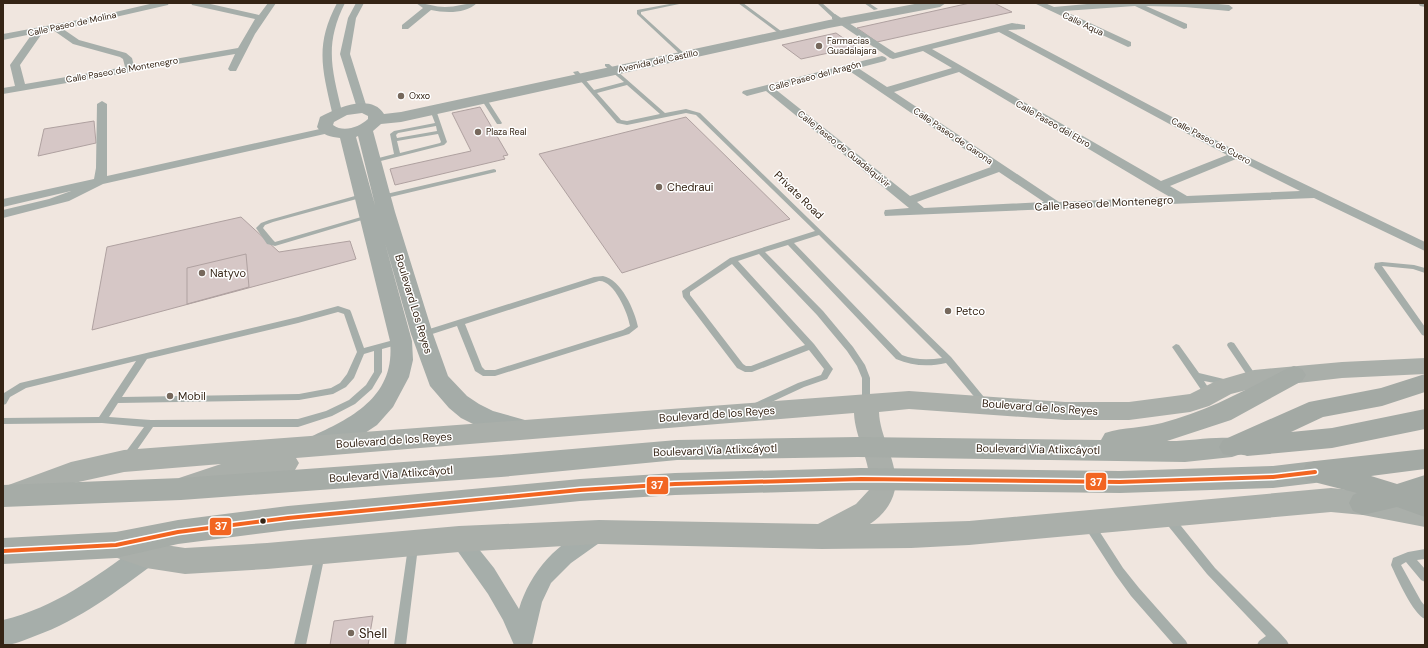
<svg xmlns="http://www.w3.org/2000/svg" width="1428" height="648" font-family="'DM Sans',sans-serif">
<rect width="100%" height="100%" fill="#f0e6df"/>
<path fill="#d6c7c6" stroke="#afa1a0" d="M970,3H994L1012,12L877,42L857,28Z
M836,33L856,47L801,59L782,45Z
M480,107L508,155L503,156L505,159L395,185L390,169L471,151L452,113Z
M686,117L790,219L622,273L539,154Z
M94,121L96,143L38,156L44,129Z
M241,217L279,252L350,241L356,259L92,330L107,247Z
M246,254L249,287L187,304V268Z
M373,616L368,645H330L334,621Z"/>
<g fill="none" stroke-linecap="round" stroke-linejoin="round">
<path fill="#a6aeaa" fill-rule="evenodd" d="M675,3H684L641,12V14L686,55L687,56L684,58L637,14V10Z
M738,3H743L785,34L781,35Z
M817,3H822L837,16V18H833Z
M864,3H869L878,9L874,10Z
M605,64H609L665,113L686,109L700,113L951,357L988,402L989,404L988,406H982L946,363C929,367 912,366 896,359L788,245L765,252L823,311L853,347L865,365L870,378V403L869,405H863L862,403V378L857,366L847,351L817,315L759,254L738,261L814,344L833,369L827,379L804,387L759,408H753L752,406L753,404L798,383L821,375L824,369L809,350L752,372H745L737,368L683,297L682,291L730,258L815,231L696,115L686,113L627,125L617,123L573,72L578,71L594,90L624,82L605,66ZM627,85L660,114L627,121L621,120L597,93ZM819,235L942,358C928,360 915,360 902,355L794,243ZM732,264L805,345L751,366H746L743,364L690,295V292Z
M482,98H486L502,123L501,124H497L481,99Z
M433,108L436,110L447,142L444,145L373,163L371,162V160L394,154L390,134L394,131L435,123L430,110ZM436,126L437,131L397,138L396,135L398,133ZM438,134L441,142L440,143L400,153L397,141Z
M494,169L496,170V172L382,199L379,197L382,195Z
M362,194L364,195V197L273,222L265,225L263,228L273,240L275,242L368,215H372L373,216L372,217L275,246L267,244L256,228L261,223L269,220Z
M1382,262L1414,265L1425,268V273L1413,269L1382,266L1425,327V336L1422,335L1374,268L1375,263Z
M603,276C621,279 635,311 638,327L629,334L495,376H483L475,371L457,326L423,337L419,334L420,332L594,277ZM599,281C614,280 628,313 630,326L623,330L495,370H485L482,367L465,324Z
M338,306L350,310L351,312L364,348L401,338L405,341L404,343L382,349V372L372,389L355,404L332,416L298,427H153L130,460L127,461L124,460L122,457L144,427L102,423L3,424V418L99,417L136,361L26,388L10,397L6,404L3,405L4,393L20,383L298,317ZM338,312L344,314L357,352L347,374L340,383L331,388L299,394L122,397L147,359L298,323ZM374,351V372L366,385L349,400L326,411L298,419L151,420L109,417L118,403L299,400L333,394L346,387L354,378L364,354Z
M1231,342L1234,343L1257,377L1258,379L1257,381H1251L1228,347L1227,345L1228,343Z
M1176,344L1179,345L1199,373L1228,380L1229,382L1228,384L1225,385L1204,381L1213,395L1212,397H1206L1172,347Z
M1169,515L1173,516L1215,568L1279,632L1287,641L1289,645H1275L1274,644L1272,645H1257L1259,641L1266,636L1207,574L1165,522L1164,519L1165,516Z
M1090,522L1094,523L1123,568L1139,588L1186,641L1188,645H1174L1131,596L1115,574L1086,529L1085,526L1086,523Z
M413,542L417,544L418,547L406,645H394L408,547L409,544Z
M320,549L324,551L325,554L306,645H294L315,554L316,551Z
M1425,549V559L1417,560L1425,569V582L1421,580L1406,562L1401,565L1421,601L1425,606V619C1413,614 1397,578 1391,565L1393,558L1408,552Z"/>
<path fill="#a6aeaa" fill-rule="evenodd" d="M154,3H169L168,5L63,29L79,40L126,53L132,58L134,66L238,48L255,19L192,5L191,3H206L259,15L268,3H276L255,34L236,71H230L228,69L235,54L3,94V88L15,86L10,65L32,34L3,40V34L94,17ZM53,30L73,44L120,57L123,59L125,67L25,84L20,65L43,32Z
M337,3H345C324,45 332,69 342,112L337,115L332,112C322,68 315,45 337,3Z
M356,3H364L356,18L350,54L367,108L362,111L357,108L340,54L348,18Z
M416,3C426,3 435,7 445,7C456,7 466,3 477,3C466,14 445,13 431,10L408,29H402V25L423,8Z
M1034,3H1045L1054,7L1098,3H1208L1229,5L1233,8L1229,11L1185,7L1146,6L1187,24V28L1184,29L1135,6L1064,11L1131,42V46L1128,47Z
M835,14L895,53L1012,23L1025,25V29L1008,30L1240,153L1425,242V251L1314,198L885,216L884,213L885,210L909,208L766,91L747,96L742,93L743,91L882,56L885,57L887,59L885,61L858,68L887,87L952,68L923,51L893,59L890,58L832,19V15ZM999,32L1227,155L1161,181L932,49ZM848,70L991,167L910,196L775,89ZM959,72L1156,189L1170,197L1059,202L894,92ZM1236,159L1300,191L1187,196L1170,186ZM999,172L1044,202L924,208L917,202Z
M102,101L107,104V176L329,127L335,130L329,133L103,184L69,201L3,218V210L49,199L71,191L3,207V199L94,179L96,168L97,104Z
M595,527L602,529L605,535L602,541L571,563L551,583L542,602L532,645H514L503,620L488,594L449,539L452,533L459,530L466,533L494,568L519,609C530,572 558,540 595,527Z"/>
<path fill="#a6aeaa" fill-rule="evenodd" d="M146,544L155,547L158,555L155,563C117,591 80,620 35,636C25,640 14,645 3,645V620C56,607 94,578 137,547Z"/>
<path fill="#a5aca8" fill-rule="evenodd" d="M920,3H946L940,7L829,28L401,122L381,124L373,131L395,212L433,334L448,376L467,396L479,404L493,411L532,422L536,429L532,436L523,439L477,426L461,418L449,408L430,386L411,334L385,243L412,341L413,360L409,377L393,407L377,425L359,437L324,453L315,456L306,453L302,446L306,439C350,419 396,398 390,341L340,138C331,137 322,135 317,127L320,117C337,108 371,93 384,114L401,112L829,20ZM362,113L368,116V119C359,127 344,133 333,125L334,122L347,115ZM358,136L375,205L356,137Z
M1418,3H1425V7L1420,6Z"/>
<path fill="#aaafaa" fill-rule="evenodd" d="M1425,358V374L1342,378L1254,388L1231,394L1209,406L1190,412L1129,420H1065L909,409L879,412C880,443 906,471 891,501C886,511 879,518 870,524L969,521L1331,488L1363,491L1425,503V527L1363,515L1331,512L969,545L911,548L822,549L599,544L459,552L267,569L185,574L146,568L106,554L102,545L106,536L116,532L146,542L185,548L267,543L459,526L599,520L818,524L856,504L869,490C873,463 855,440 854,413L296,458L299,463L295,470L236,482L188,497L179,494L175,486L179,478L221,464L124,472L74,483L13,506L3,502V487L71,462L124,450L909,391L1065,402H1129L1190,394L1216,381L1254,370L1342,362Z"/>
<path fill="#a6aca7" fill-rule="evenodd" d="M1294,366L1302,369L1306,375L1302,381L1231,420L1167,441C1188,442 1222,434 1241,440L1245,447L1241,454L1232,457L1185,462L858,457L677,460L501,477L181,500L3,507V485L181,478L501,455L677,440L858,437L1101,440L1105,433C1124,427 1143,428 1162,423C1206,412 1246,390 1286,369Z
M1315,461L1324,464L1328,472L1324,480L1315,483L1273,488L1120,493L861,490L675,495L580,501L288,530L178,544L116,558L3,564V538L116,532L178,520L288,506L580,479L675,473L861,468L1120,471L1273,466Z"/>
<path fill="#a3a9a4" fill-rule="evenodd" d="M1425,374V392L1382,406L1323,417L1291,432L1332,428L1425,409V429L1332,448L1247,456C1238,453 1233,457 1223,454L1219,447L1223,440L1309,402L1381,388Z
M1425,449V469L1371,476L1397,484L1425,475V517L1397,507L1363,515L1353,511L1349,503L1353,495L1357,493L1306,480L1302,472L1306,464L1315,461Z"/>
<defs>
<path id="bus-1" d="M3,551L116,545L178,532L288,518L580,490L675,484L861,479L1120,482L1273,477L1315,472"/>
</defs>
<use href="#bus-1" stroke="#fff" stroke-width="7"/>
<use href="#bus-1" stroke="#f26522" stroke-width="4"/>
</g>
<g fill="#76685c" stroke="#fff" stroke-width="1.5">
<circle cx="819" cy="46" r="4"/>
<circle cx="401" cy="96" r="4"/>
<circle cx="478" cy="132" r="4"/>
<circle cx="659" cy="187" r="4"/>
<circle cx="202" cy="273" r="4"/>
<circle cx="948" cy="311" r="4"/>
<circle cx="170" cy="396" r="4"/>
<circle cx="351" cy="633" r="4"/>
</g>
<circle fill="#352415" stroke="#fff" stroke-width="1.5" cx="263" cy="521" r="3.5"/>
<g text-anchor="middle" dominant-baseline="central" stroke-width="3" stroke-linejoin="round" paint-order="stroke">
<g font-size="9" fill="#352415" stroke="#fff">
<text transform="translate(72 24) rotate(-12)">Calle Paseo de Molina</text>
<text transform="translate(1083 24) rotate(25)">Calle Aqua</text>
<text transform="translate(658 61) rotate(-12)">Avenida del Castillo</text>
<text transform="translate(122 70) rotate(-10)">Calle Paseo de Montenegro</text>
<text transform="translate(815 76) rotate(-15)">Calle Paseo del Aragón</text>
<text transform="translate(1053 124) rotate(30)">Calle Paseo del Ebro</text>
<text transform="translate(953 136) rotate(34)">Calle Paseo de Garona</text>
<text transform="translate(1211 141) rotate(28)">Calle Paseo de Cuero</text>
<text transform="translate(844 149) rotate(39)">Calle Paseo de Guadalquivir</text>
</g>
<g font-size="9" fill="#352415" stroke="#fff" text-anchor="start">
<text x="827" y="41">Farmacias<tspan x="827" dy="10">Guadalajara</tspan></text>
<text x="409" y="96">Oxxo</text>
<text x="486" y="132">Plaza Real</text>
</g>
<g font-size="11" fill="#352415" stroke="#fff" text-anchor="start">
<text x="667" y="187">Chedraui</text>
<text x="210" y="273">Natyvo</text>
<text x="956" y="311">Petco</text>
<text x="178" y="396">Mobil</text>
</g>
<g font-size="11" fill="#352415" stroke="#fff">
<text transform="translate(799 195) rotate(44)">Private Road</text>
<text transform="translate(1104 203) rotate(-3)">Calle Paseo de Montenegro</text>
<text transform="translate(414 304) rotate(73)">Boulevard Los Reyes</text>
<text transform="translate(1040 407) rotate(4)">Boulevard de los Reyes</text>
<text transform="translate(717 414) rotate(-4)">Boulevard de los Reyes</text>
<text transform="translate(394 440) rotate(-4)">Boulevard de los Reyes</text>
<text transform="translate(1038 449) rotate(1)">Boulevard Vía Atlixcáyotl</text>
<text transform="translate(715 450) rotate(-2)">Boulevard Vía Atlixcáyotl</text>
<text transform="translate(391 474) rotate(-4)">Boulevard Vía Atlixcáyotl</text>
</g>
<g font-size="13" fill="#352415" stroke="#fff" text-anchor="start">
<text x="359" y="633">Shell</text>
</g>
</g>
<g stroke="#fff" stroke-width="1.5">
<rect x="1085" y="472" width="22" height="19" rx="4" fill="#f26522"/>
<rect x="646" y="476" width="23" height="19" rx="4" fill="#f26522"/>
<rect x="209" y="517" width="23" height="19" rx="4" fill="#f26522"/>
</g>
<g font-size="11" text-anchor="middle" font-weight="bold" fill="#fff">
<text x="1096" y="486">37</text>
<text x="657" y="489">37</text>
<text x="221" y="530">37</text>
</g>
<rect width="1428" height="648" fill="none" stroke="#352415" stroke-width="8"/>
</svg>
